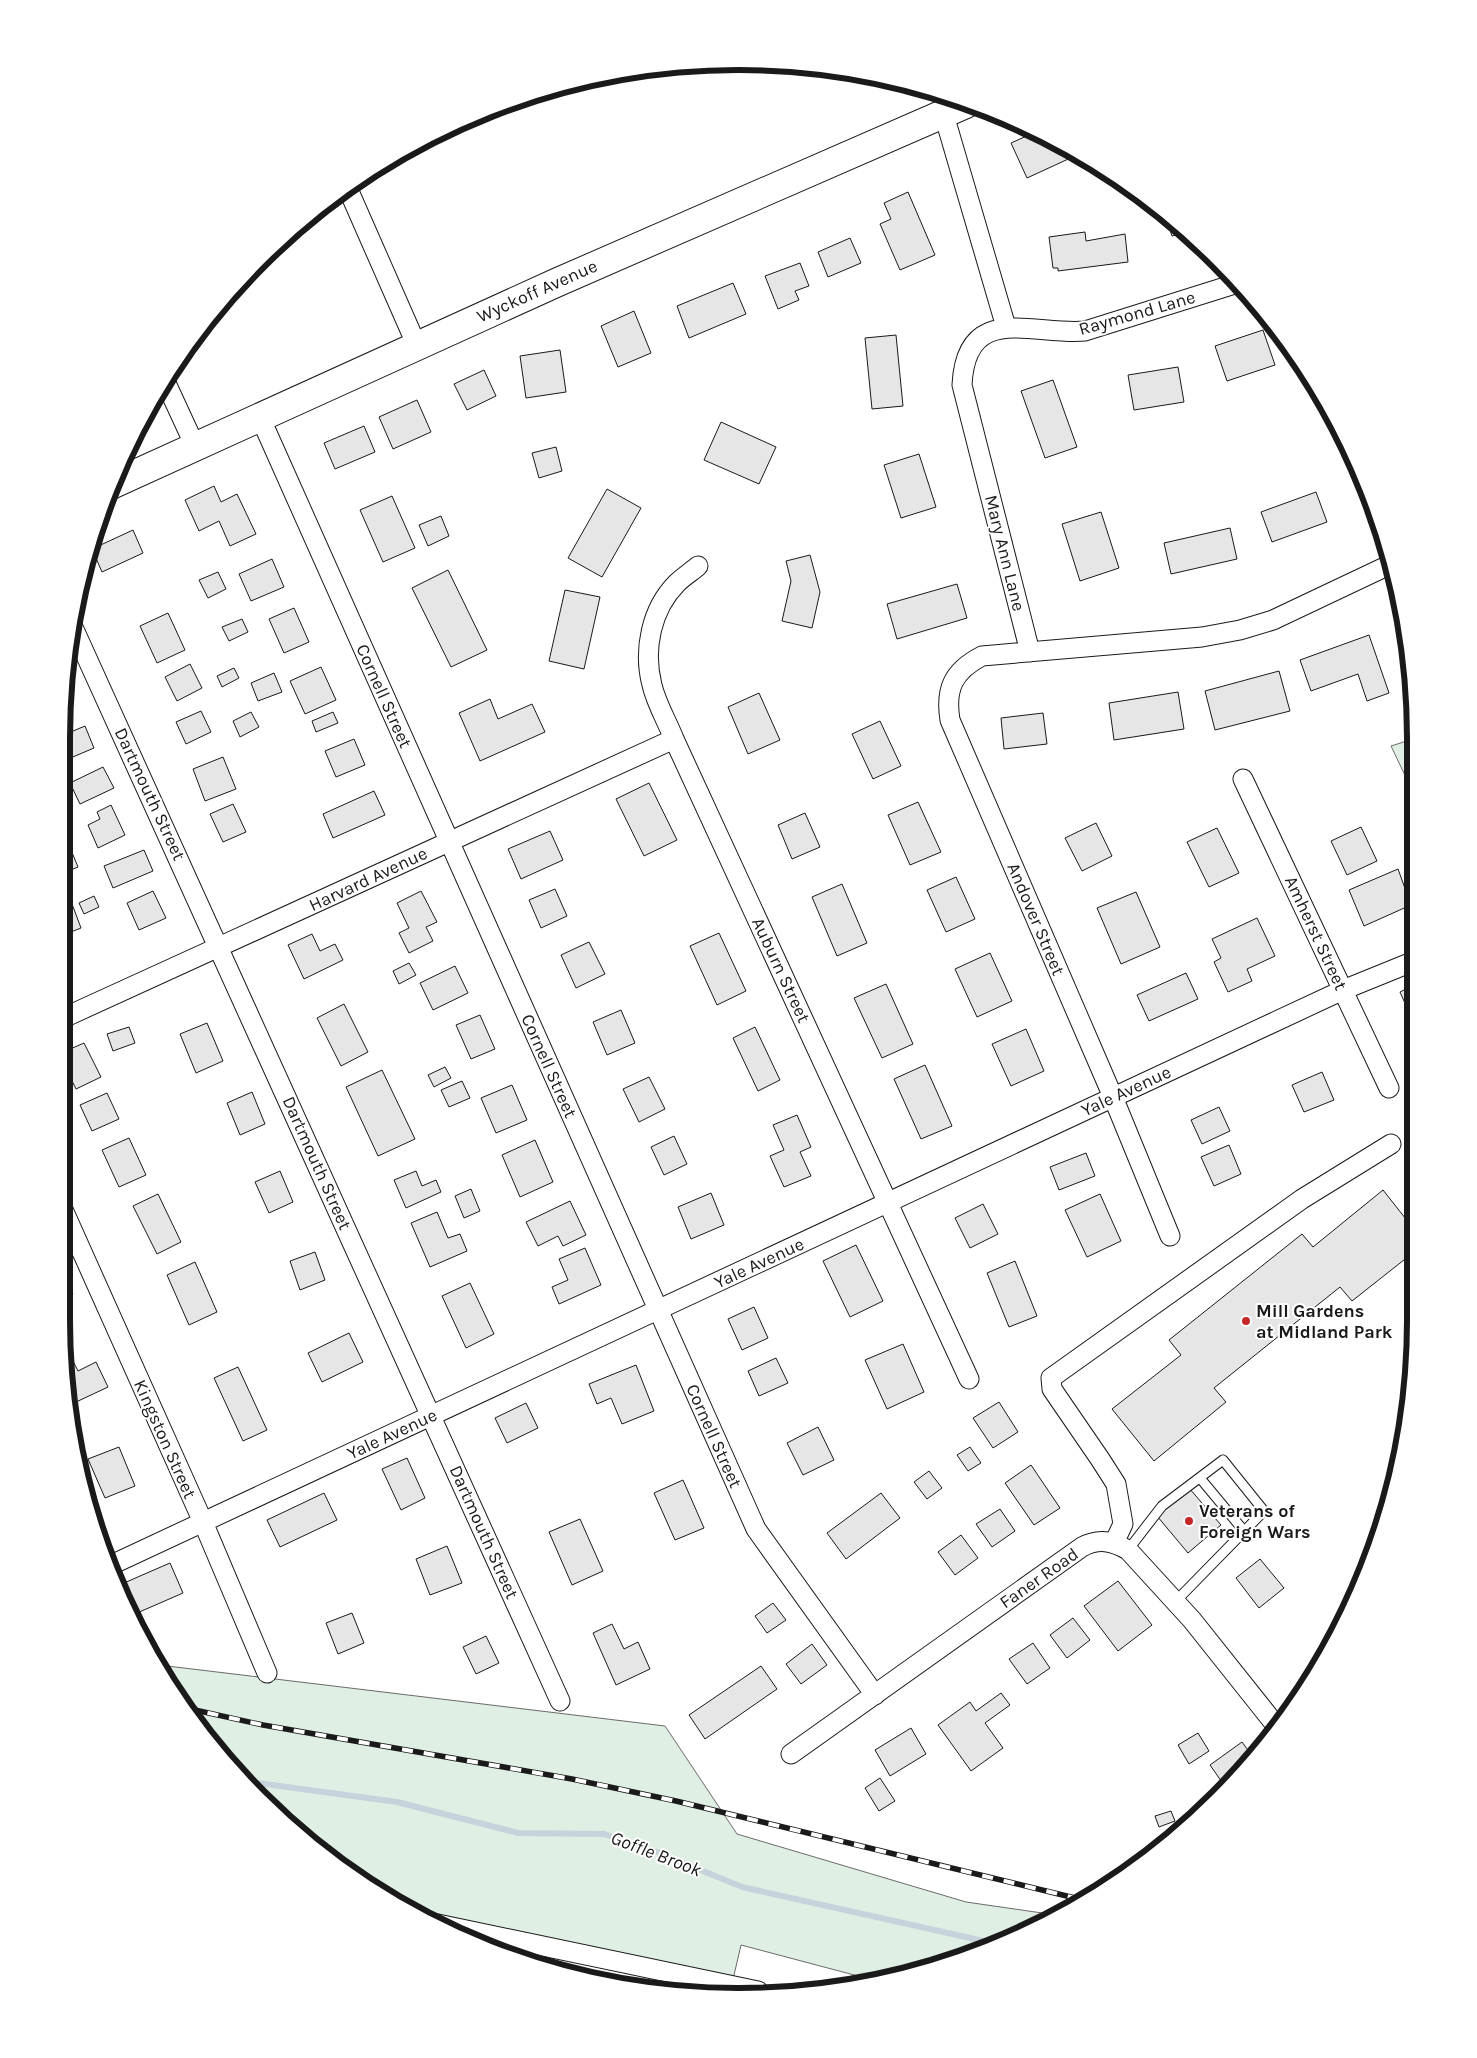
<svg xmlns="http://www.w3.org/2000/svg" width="1477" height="2058" font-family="Karla,sans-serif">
<rect width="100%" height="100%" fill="#fff"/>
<path fill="#e0efe3" stroke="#6a6a6a" d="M1410,740L1411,788L1391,746Z
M159,1665L665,1726L737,1834L966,1902L1056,1915L1038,1927L956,1961L873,1980L741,1945L731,1988L424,1917L292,1828L175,1696Z"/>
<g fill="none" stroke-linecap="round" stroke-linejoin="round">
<path stroke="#c6d2dc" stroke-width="6" d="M251,1782L397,1802L518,1833L604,1834L657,1852L742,1887L997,1944"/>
</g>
<path fill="#e6e6e6" stroke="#1a1a1a" d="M1038,131L1077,155L1027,178L1011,143Z
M908,192L935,255L900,270L880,224L891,219L884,203Z
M1168,217L1184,233L1172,236L1166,218Z
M1085,232L1086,241L1125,234L1128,262L1058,271V268H1053L1049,237Z
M850,238L861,263L828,277L818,252Z
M800,263L809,286L795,291L799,300L778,309L765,276Z
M733,283L746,314L689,338L677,306Z
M634,311L651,353L618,367L601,326Z
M1263,330L1275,365L1227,381L1215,346Z
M896,335L903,406L872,409L865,338Z
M560,350L566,392L526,398L520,356Z
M1178,367L1184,402L1134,410L1128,375Z
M484,370L496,396L467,410L454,384Z
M1053,380L1077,447L1045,458L1021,391Z
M417,400L431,432L393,449L379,417Z
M721,422L776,447L759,484L704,460Z
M364,426L375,452L335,469L324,443Z
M556,447L562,471L539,478L532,453Z
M919,454L936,507L901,518L884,465Z
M214,486L221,502L237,494L256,534L230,546L219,521L199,531L185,500Z
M607,489L641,508L602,577L568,558Z
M1316,492L1327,522L1272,542L1261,512Z
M392,496L415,548L383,562L360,510Z
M1101,512L1119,568L1080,581L1062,524Z
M441,516L449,536L428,546L419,525Z
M1230,528L1237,559L1171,574L1164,543Z
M133,530L143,553L102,572L92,549Z
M810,555L820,592L812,628L782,621L791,581L786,561Z
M272,559L284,587L251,601L239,574Z
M448,570L487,650L451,667L412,588Z
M218,572L226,589L208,598L199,580Z
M957,584L967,618L897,639L887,604Z
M565,590L600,597L584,669L549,661Z
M294,608L309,642L284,653L269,619Z
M168,613L185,650L157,663L140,626Z
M242,619L248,632L229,641L222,627Z
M1369,635L1389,693L1367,701L1358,674L1311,691L1300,660Z
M190,664L202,688L177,701L165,677Z
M321,667L336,700L305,714L290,681Z
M234,668L239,678L222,687L217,676Z
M1279,671L1290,711L1215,730L1205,691Z
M274,673L282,692L258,701L251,683Z
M1178,692L1184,729L1114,740L1109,703Z
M759,693L780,740L748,754L728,707Z
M490,699L498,719L532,704L545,732L480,761L459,713Z
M201,711L211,732L186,744L176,722Z
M251,712L259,727L240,737L233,721Z
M333,712L338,723L316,732L312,721Z
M1043,713L1047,744L1004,749L1001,718Z
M880,721L901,766L873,779L852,734Z
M85,726L94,748L61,762V736Z
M354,739L365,765L336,777L325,751Z
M223,757L236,789L205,801L193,769Z
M103,767L114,788L80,804L70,783Z
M649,783L677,840L644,856L616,799Z
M374,791L385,815L333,838L323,814Z
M918,802L941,852L910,865L888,815Z
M233,804L246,832L223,842L210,814Z
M111,805L125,835L98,848L88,825L100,819L97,812Z
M805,813L820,847L792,859L778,825Z
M1096,823L1112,856L1082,871L1065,838Z
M1361,827L1377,861L1347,875L1331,841Z
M1217,828L1239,873L1209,887L1187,842Z
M550,831L563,860L521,879L508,849Z
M71,850L78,867L61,874V854Z
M144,850L153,871L113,888L104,866Z
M1398,869L1411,905L1364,926L1349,890Z
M956,877L975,919L946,932L927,890Z
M842,884L867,943L837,956L812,897Z
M555,889L567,916L541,928L529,900Z
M153,891L166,918L139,930L127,903Z
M421,891L437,922L426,927L433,941L409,953L399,933L409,928L397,903Z
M1136,892L1160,947L1121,964L1097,908Z
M94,896L99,907L84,914L79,903Z
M72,904L81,928L61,936V908Z
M1257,918L1275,956L1247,969L1252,981L1228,992L1214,962L1221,958L1212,939Z
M719,933L746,991L717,1005L690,946Z
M312,934L320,951L335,944L343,960L304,979L288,945Z
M589,942L605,974L576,988L561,955Z
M990,953L1012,1001L977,1017L955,969Z
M409,963L416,975L399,984L393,971Z
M455,966L468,993L433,1010L420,983Z
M1186,973L1198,999L1149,1021L1137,995Z
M886,984L913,1044L882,1058L854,998Z
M1412,986V1019L1400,992Z
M344,1004L368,1052L341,1066L317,1018Z
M621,1010L635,1043L607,1055L593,1022Z
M480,1015L495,1049L471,1059L456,1025Z
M207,1023L223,1061L196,1073L180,1034Z
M129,1027L135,1043L113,1051L107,1034Z
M755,1027L780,1080L758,1091L733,1038Z
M1026,1029L1044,1071L1011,1086L992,1044Z
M84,1043L101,1077L76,1089L61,1059V1053Z
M925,1065L952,1126L921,1139L894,1079Z
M445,1067L451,1078L434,1087L428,1075Z
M382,1070L415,1139L378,1156L346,1087Z
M1322,1072L1334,1100L1304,1112L1292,1085Z
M649,1077L665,1109L639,1122L623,1089Z
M462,1081L470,1098L449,1107L441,1090Z
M512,1085L527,1120L496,1133L481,1098Z
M252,1092L265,1124L240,1135L227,1103Z
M107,1093L119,1119L92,1131L80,1105Z
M1219,1107L1230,1131L1202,1144L1191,1120Z
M797,1115L811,1147L800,1152L811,1176L784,1187L770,1156L784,1150L773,1125Z
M674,1136L687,1164L664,1175L651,1147Z
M129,1138L146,1175L119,1187L102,1150Z
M535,1140L553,1182L520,1197L502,1155Z
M1229,1145L1241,1174L1214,1186L1201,1157Z
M1086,1153L1095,1176L1059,1190L1050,1167Z
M280,1171L293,1202L269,1213L255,1182Z
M416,1171L422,1186L436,1180L441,1192L406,1208L394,1180Z
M471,1189L480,1211L464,1218L455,1196Z
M1383,1190L1413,1228L1414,1252L1352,1301L1340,1287L1214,1388L1226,1402L1154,1461L1112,1409L1181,1355L1169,1340L1302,1234L1313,1247Z
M711,1193L724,1225L691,1239L678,1207Z
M158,1194L181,1242L157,1254L133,1206Z
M1100,1194L1121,1241L1087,1257L1065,1210Z
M570,1201L586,1235L563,1246L558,1236L538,1246L526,1222Z
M983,1204L998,1234L970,1248L955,1218Z
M437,1212L448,1238L460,1234L467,1251L430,1267L411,1223Z
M856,1245L883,1301L850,1317L823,1261Z
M585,1248L601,1285L559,1304L552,1287L568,1280L559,1259Z
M315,1252L325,1280L300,1290L290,1261Z
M1015,1261L1037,1316L1009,1327L987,1273Z
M195,1262L217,1312L189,1325L167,1275Z
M63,1272L73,1294L61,1299V1273Z
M470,1283L494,1334L466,1348L442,1296Z
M754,1307L768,1338L742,1350L728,1319Z
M349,1333L363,1362L322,1382L308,1353Z
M903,1344L924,1392L887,1409L865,1360Z
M69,1353L78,1371L96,1362L108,1387L74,1403L72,1397L66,1355Z
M776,1358L788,1383L759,1396L748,1371Z
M636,1365L654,1411L622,1424L611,1398L597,1404L589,1384Z
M238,1367L267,1430L243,1441L214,1378Z
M999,1402L1018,1432L993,1448L973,1418Z
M526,1403L538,1428L507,1443L495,1418Z
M818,1427L834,1460L803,1475L787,1443Z
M119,1447L135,1486L105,1498L88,1459Z
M970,1447L981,1463L968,1471L957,1455Z
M407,1458L425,1498L401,1510L382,1469Z
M1031,1465L1060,1508L1034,1525L1005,1483Z
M929,1471L942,1488L927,1499L914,1482Z
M683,1480L704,1528L675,1540L654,1493Z
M1189,1488L1221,1525L1188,1553L1157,1516Z
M324,1493L337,1520L280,1547L267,1520Z
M881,1493L900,1518L846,1559L827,1533Z
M1000,1509L1015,1531L992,1547L976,1524Z
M580,1519L603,1571L572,1585L549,1532Z
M961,1535L978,1558L955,1575L938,1552Z
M447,1546L462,1583L430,1595L416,1559Z
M1260,1559L1284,1588L1259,1608L1236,1578Z
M170,1563L183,1593L137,1613L124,1583Z
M1118,1581L1152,1625L1118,1651L1084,1606Z
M773,1603L786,1620L767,1633L755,1616Z
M352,1613L364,1643L338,1654L326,1623Z
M1073,1618L1090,1640L1067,1658L1050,1635Z
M612,1624L624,1649L638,1642L650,1669L616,1685L593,1633Z
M486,1636L499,1663L476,1674L463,1647Z
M1033,1643L1050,1668L1027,1684L1009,1659Z
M812,1644L827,1665L801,1684L786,1664Z
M761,1666L777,1689L705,1739L689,1715Z
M1001,1693L1010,1705L985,1723L1003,1748L971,1771L938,1725L970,1702L976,1711Z
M911,1728L926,1754L890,1776L875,1750Z
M1198,1733L1209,1751L1189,1764L1178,1745Z
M1242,1742L1253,1757L1215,1796L1213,1793L1224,1785L1210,1765Z
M880,1778L895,1801L879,1811L865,1788Z
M1171,1811L1175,1821L1159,1827L1155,1816Z"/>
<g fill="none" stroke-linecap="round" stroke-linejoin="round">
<defs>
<path id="lane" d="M1200,1478L1244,1531
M1128,1550L1162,1506L1223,1460L1264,1511L1175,1602"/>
<path id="street" d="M944,115L1006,327
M348,189L417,346
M165,381L195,446
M260,417L756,1529L875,1695
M698,566C691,572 683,577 677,583C651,609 643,650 652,685C656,703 667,721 674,739L969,1379
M72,625L560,1701
M1030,652L962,385C966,301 1034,336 1085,331L1238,283
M1243,779L1389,1088
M61,1019L674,739
M61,1205L203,1522L267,1673
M1170,1236L1113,1097L950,720C945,689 953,671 982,656L1202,637L1240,630L1273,620L1387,566
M1114,1543L1123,1524L1116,1484L1100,1459L1052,1389L1051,1378L1302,1199L1391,1144
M109,1566L1343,990L1412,962
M791,1754L1082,1547C1099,1538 1112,1541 1128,1550L1192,1620L1278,1728
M433,1923L758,1991"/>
<path id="primary" d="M111,485L558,282L966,104"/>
</defs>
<use href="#lane" stroke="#1a1a1a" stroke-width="11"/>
<use href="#street" stroke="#1a1a1a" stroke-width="21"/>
<use href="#primary" stroke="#1a1a1a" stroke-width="30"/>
<use href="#lane" stroke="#fff" stroke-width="9"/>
<use href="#street" stroke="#fff" stroke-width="19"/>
<use href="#primary" stroke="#fff" stroke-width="28"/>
<defs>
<path id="rail" d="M186,1708L263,1725L572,1779L676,1801L1079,1899"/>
</defs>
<use href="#rail" stroke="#1a1a1a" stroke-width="5.5"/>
<use href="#rail" stroke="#fff" stroke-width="4" stroke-dasharray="11" stroke-linecap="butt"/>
</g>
<g fill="#c62828" stroke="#fff" stroke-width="2">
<circle cx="1246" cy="1321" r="5"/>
<circle cx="1189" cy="1521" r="5"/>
</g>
<g text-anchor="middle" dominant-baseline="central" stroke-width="4" stroke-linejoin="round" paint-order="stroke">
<g font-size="18" fill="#1a1a1a" stroke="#fff">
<text transform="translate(537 291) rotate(-24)">Wyckoff Avenue</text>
<text transform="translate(1137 313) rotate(-16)">Raymond Lane</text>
<text transform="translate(1005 553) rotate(76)">Mary Ann Lane</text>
<text transform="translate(384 696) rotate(66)">Cornell Street</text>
<text transform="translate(150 794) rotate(65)">Dartmouth Street</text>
<text transform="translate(368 879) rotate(-25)">Harvard Avenue</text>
<text transform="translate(1036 919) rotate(67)">Andover Street</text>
<text transform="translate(1316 933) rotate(65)">Amherst Street</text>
<text transform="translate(781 970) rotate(65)">Auburn Street</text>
<text transform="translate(549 1066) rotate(66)">Cornell Street</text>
<text transform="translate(1126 1091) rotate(-25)">Yale Avenue</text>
<text transform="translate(317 1163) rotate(66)">Dartmouth Street</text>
<text transform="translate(759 1263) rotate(-25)">Yale Avenue</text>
<text transform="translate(392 1434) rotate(-25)">Yale Avenue</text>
<text transform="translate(714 1436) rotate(66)">Cornell Street</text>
<text transform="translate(165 1439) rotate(66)">Kingston Street</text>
<text transform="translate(484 1532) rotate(66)">Dartmouth Street</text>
<text transform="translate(1039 1578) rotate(-35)">Faner Road</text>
</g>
<g font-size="18" font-weight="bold" fill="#1a1a1a" stroke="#fff" text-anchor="start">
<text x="1256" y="1311">Mill Gardens<tspan x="1256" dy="21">at Midland Park</tspan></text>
<text x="1199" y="1511">Veterans of<tspan x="1199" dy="21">Foreign Wars</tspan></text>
</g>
<g font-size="19" font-style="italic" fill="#1a1a1a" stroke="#fff">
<text transform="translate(656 1854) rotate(21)">Goffle Brook</text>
</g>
</g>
<path d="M0 0H1477V2058H0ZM738 70H739A668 668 0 0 1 1407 738V1320A668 668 0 0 1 739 1988H738A668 668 0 0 1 70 1320V738A668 668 0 0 1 738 70Z" fill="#fff" fill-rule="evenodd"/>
<path fill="none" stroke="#1a1a1a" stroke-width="6" d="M738 70H739A668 668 0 0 1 1407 738V1320A668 668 0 0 1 739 1988H738A668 668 0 0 1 70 1320V738A668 668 0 0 1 738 70Z"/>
</svg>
